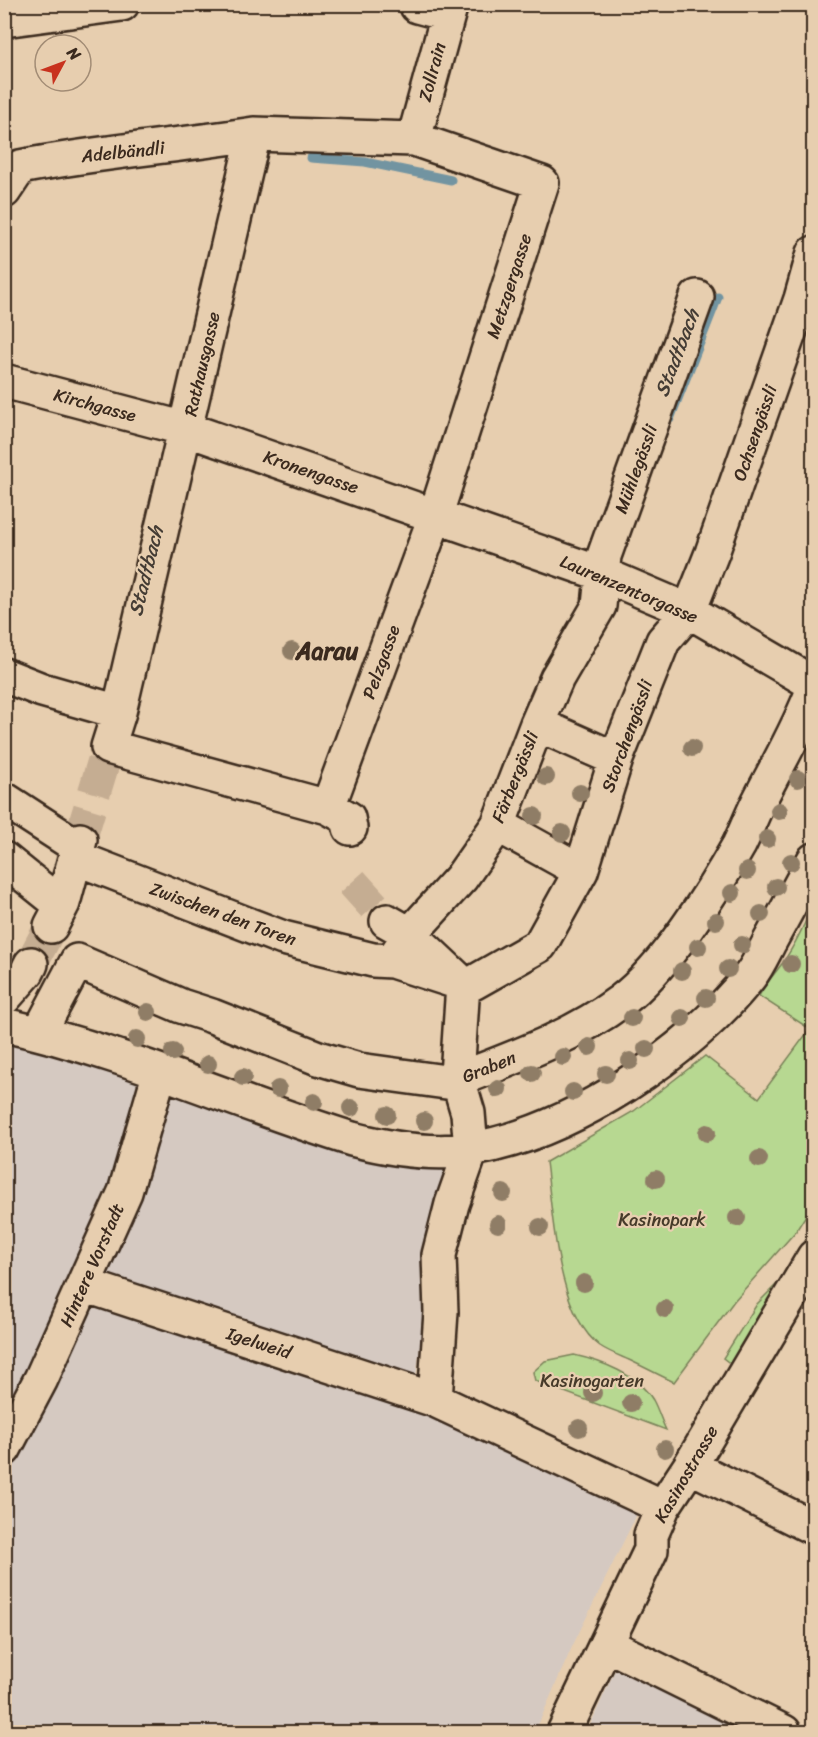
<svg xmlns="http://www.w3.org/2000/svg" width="818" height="1737" font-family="Sriracha,sans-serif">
<rect width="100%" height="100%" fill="#e7ceaf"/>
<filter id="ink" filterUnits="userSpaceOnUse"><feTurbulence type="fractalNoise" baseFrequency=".0167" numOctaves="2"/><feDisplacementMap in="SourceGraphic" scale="12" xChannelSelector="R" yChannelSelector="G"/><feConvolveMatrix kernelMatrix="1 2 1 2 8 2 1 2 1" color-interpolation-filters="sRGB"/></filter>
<g filter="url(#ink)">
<path fill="#d5c9c1" d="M32,1032L352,1139L471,1150L426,1301L416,1377L638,1512L572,1647L535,1732H18L5,1727V1042Z
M618,1663L779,1732H587Z"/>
<path fill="#b7d891" stroke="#798158" stroke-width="1.5" d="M813,906V1204L796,1231L734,1301L674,1382C659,1375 644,1367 629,1360C620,1356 609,1352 600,1346C556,1313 553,1213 546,1162L634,1111L705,1056L759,1098L810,1029L759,996C765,985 771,978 778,969C793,950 803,927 813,906Z
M780,1281L782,1284L732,1365L723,1358L757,1304Z
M574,1355C601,1361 637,1374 653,1400C658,1409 661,1420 666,1430L535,1381L533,1372L545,1361Z"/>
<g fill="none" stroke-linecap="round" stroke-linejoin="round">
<path stroke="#7294a1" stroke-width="9" d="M809,94L814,96
M311,158L365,162L451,180
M670,419L718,297"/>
<path stroke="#c5ad92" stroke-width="33" stroke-dasharray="33 16" stroke-linecap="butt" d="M80,840L108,747
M352,882L387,921
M31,964L51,926"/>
<defs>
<path id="minor" d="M417,6L447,14
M4,20L122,4
M414,139L451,4
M4,191L20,167C98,152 176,146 254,134
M4,381L186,429L602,574L689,611L814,684
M4,675L42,690L119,712
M537,724L616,759
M4,799L78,847
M328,807L435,517L542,183L414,139L254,134L119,712L108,747L328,807L348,818L350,828
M498,825L581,871
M76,858L283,938L373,960L392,961L463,984L473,983L540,945L581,871L616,759L663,641L689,611L712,553L801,299L814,253
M4,859L55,900L63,903
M387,921L410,934L463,984L457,1076L468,1113L471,1150L452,1204L439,1255L441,1312L435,1400
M51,926L63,903L80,840
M392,961L410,934L461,878L498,825L537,724L557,678L599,606L604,556L697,297
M4,998L27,972L31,964
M4,1025C123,1051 236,1103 352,1139C391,1149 433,1156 473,1149C571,1132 689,1054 750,976C758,966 764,952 770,941C785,914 799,887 814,860
M39,1033L77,961L181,1006L212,1016L318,1058L359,1070L446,1082L457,1080C513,1058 573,1037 621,1001C665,968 712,893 739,845C746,831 751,817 758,803C777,765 799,729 814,688
M84,1285L435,1400L663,1507
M4,1449L41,1379L125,1192L156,1085L161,1073
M690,1466L814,1528
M606,1644L784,1732
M564,1732L651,1550V1535L663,1507L690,1466L814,1257"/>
</defs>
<use href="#minor" stroke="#3b2a1e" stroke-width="38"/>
<use href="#minor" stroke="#e7ceaf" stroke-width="33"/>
</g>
<g fill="#8f7d66">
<circle cx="292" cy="651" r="9"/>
<circle cx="692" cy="748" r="9"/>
<circle cx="546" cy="777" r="9"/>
<circle cx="798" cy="779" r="9"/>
<circle cx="580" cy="793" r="9"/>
<circle cx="779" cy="811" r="9"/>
<circle cx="534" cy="816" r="9"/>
<circle cx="562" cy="833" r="9"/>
<circle cx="767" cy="839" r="9"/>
<circle cx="791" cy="862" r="9"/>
<circle cx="747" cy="871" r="9"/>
<circle cx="776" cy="887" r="9"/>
<circle cx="732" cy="893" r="9"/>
<circle cx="761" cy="914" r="9"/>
<circle cx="716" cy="921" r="9"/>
<circle cx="742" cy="945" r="9"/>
<circle cx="698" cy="947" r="9"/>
<circle cx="791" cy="964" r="9"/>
<circle cx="728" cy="969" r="9"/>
<circle cx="682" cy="971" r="9"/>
<circle cx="706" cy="998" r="9"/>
<circle cx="148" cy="1012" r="9"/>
<circle cx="632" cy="1018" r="9"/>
<circle cx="682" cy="1018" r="9"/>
<circle cx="137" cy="1039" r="9"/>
<circle cx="589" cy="1047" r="9"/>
<circle cx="646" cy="1049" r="9"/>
<circle cx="173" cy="1052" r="9"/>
<circle cx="563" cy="1057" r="9"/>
<circle cx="630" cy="1061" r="9"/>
<circle cx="208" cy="1064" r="9"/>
<circle cx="532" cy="1073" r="9"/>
<circle cx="606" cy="1074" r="9"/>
<circle cx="243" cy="1077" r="9"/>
<circle cx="278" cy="1089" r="9"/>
<circle cx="498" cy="1089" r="9"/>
<circle cx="573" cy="1092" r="9"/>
<circle cx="314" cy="1102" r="9"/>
<circle cx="351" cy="1108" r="9"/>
<circle cx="387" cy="1115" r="9"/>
<circle cx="424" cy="1121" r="9"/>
<circle cx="707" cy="1133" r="9"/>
<circle cx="759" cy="1159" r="9"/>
<circle cx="656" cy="1179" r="9"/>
<circle cx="503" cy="1193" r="9"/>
<circle cx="737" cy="1218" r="9"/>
<circle cx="498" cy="1224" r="9"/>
<circle cx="540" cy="1227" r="9"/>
<circle cx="584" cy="1283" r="9"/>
<circle cx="665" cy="1309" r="9"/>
<circle cx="593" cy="1393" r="9"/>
<circle cx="631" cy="1403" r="9"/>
<circle cx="579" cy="1428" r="9"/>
<circle cx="665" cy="1449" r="9"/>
</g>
</g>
<g text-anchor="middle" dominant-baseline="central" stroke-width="4.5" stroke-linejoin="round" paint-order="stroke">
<g font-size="18" fill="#3b2a1e" stroke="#e7ceaf">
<text transform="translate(432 72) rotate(-75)">Zollrain</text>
<text transform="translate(123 152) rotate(-6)">Adelbändli</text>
<text transform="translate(509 286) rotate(-72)">Metzgergasse</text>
<text transform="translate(202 364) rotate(-77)">Rathausgasse</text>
<text transform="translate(95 405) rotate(15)">Kirchgasse</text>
<text transform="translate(755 433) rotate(-71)">Ochsengässli</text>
<text transform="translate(636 469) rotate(-70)">Mühlegässli</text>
<text transform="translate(311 472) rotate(19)">Kronengasse</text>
<text transform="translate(629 589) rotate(23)">Laurenzentorgasse</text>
<text transform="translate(381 662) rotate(-70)">Pelzgasse</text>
<text transform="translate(627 736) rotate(-70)">Storchengässli</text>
<text transform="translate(515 777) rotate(-68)">Färbergässli</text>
<text transform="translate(223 914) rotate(20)">Zwischen den Toren</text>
<text transform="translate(489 1067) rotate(-22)">Graben</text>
<text transform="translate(92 1265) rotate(-66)">Hintere Vorstadt</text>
<text transform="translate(259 1343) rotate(18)">Igelweid</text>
<text transform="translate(686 1474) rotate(-60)">Kasinostrasse</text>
</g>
<g font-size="18" fill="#473b2a" stroke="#e7ceaf">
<text x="662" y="1220">Kasinopark</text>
<text x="592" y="1381">Kasinogarten</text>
</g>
<g font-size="20" font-style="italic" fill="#443c34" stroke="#e7ceaf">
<text transform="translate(677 353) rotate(-69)">Stadtbach</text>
<text transform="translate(146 571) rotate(-76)">Stadtbach</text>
</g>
<g font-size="24" font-weight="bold" fill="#3b2a1e" stroke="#e7ceaf">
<text x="327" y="651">Aarau</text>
</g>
</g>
<rect width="818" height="1737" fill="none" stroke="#e7ceaf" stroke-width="24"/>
<rect x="12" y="12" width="794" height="1713" fill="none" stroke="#3b2a1e" stroke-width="2" filter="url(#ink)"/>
<g transform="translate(63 63) rotate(49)"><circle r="28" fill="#e7ceaf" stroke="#a28c75" stroke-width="1.5"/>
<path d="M0-4.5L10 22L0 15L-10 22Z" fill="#c8321e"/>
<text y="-9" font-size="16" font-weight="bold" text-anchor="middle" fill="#3b2a1e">N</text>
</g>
</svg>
